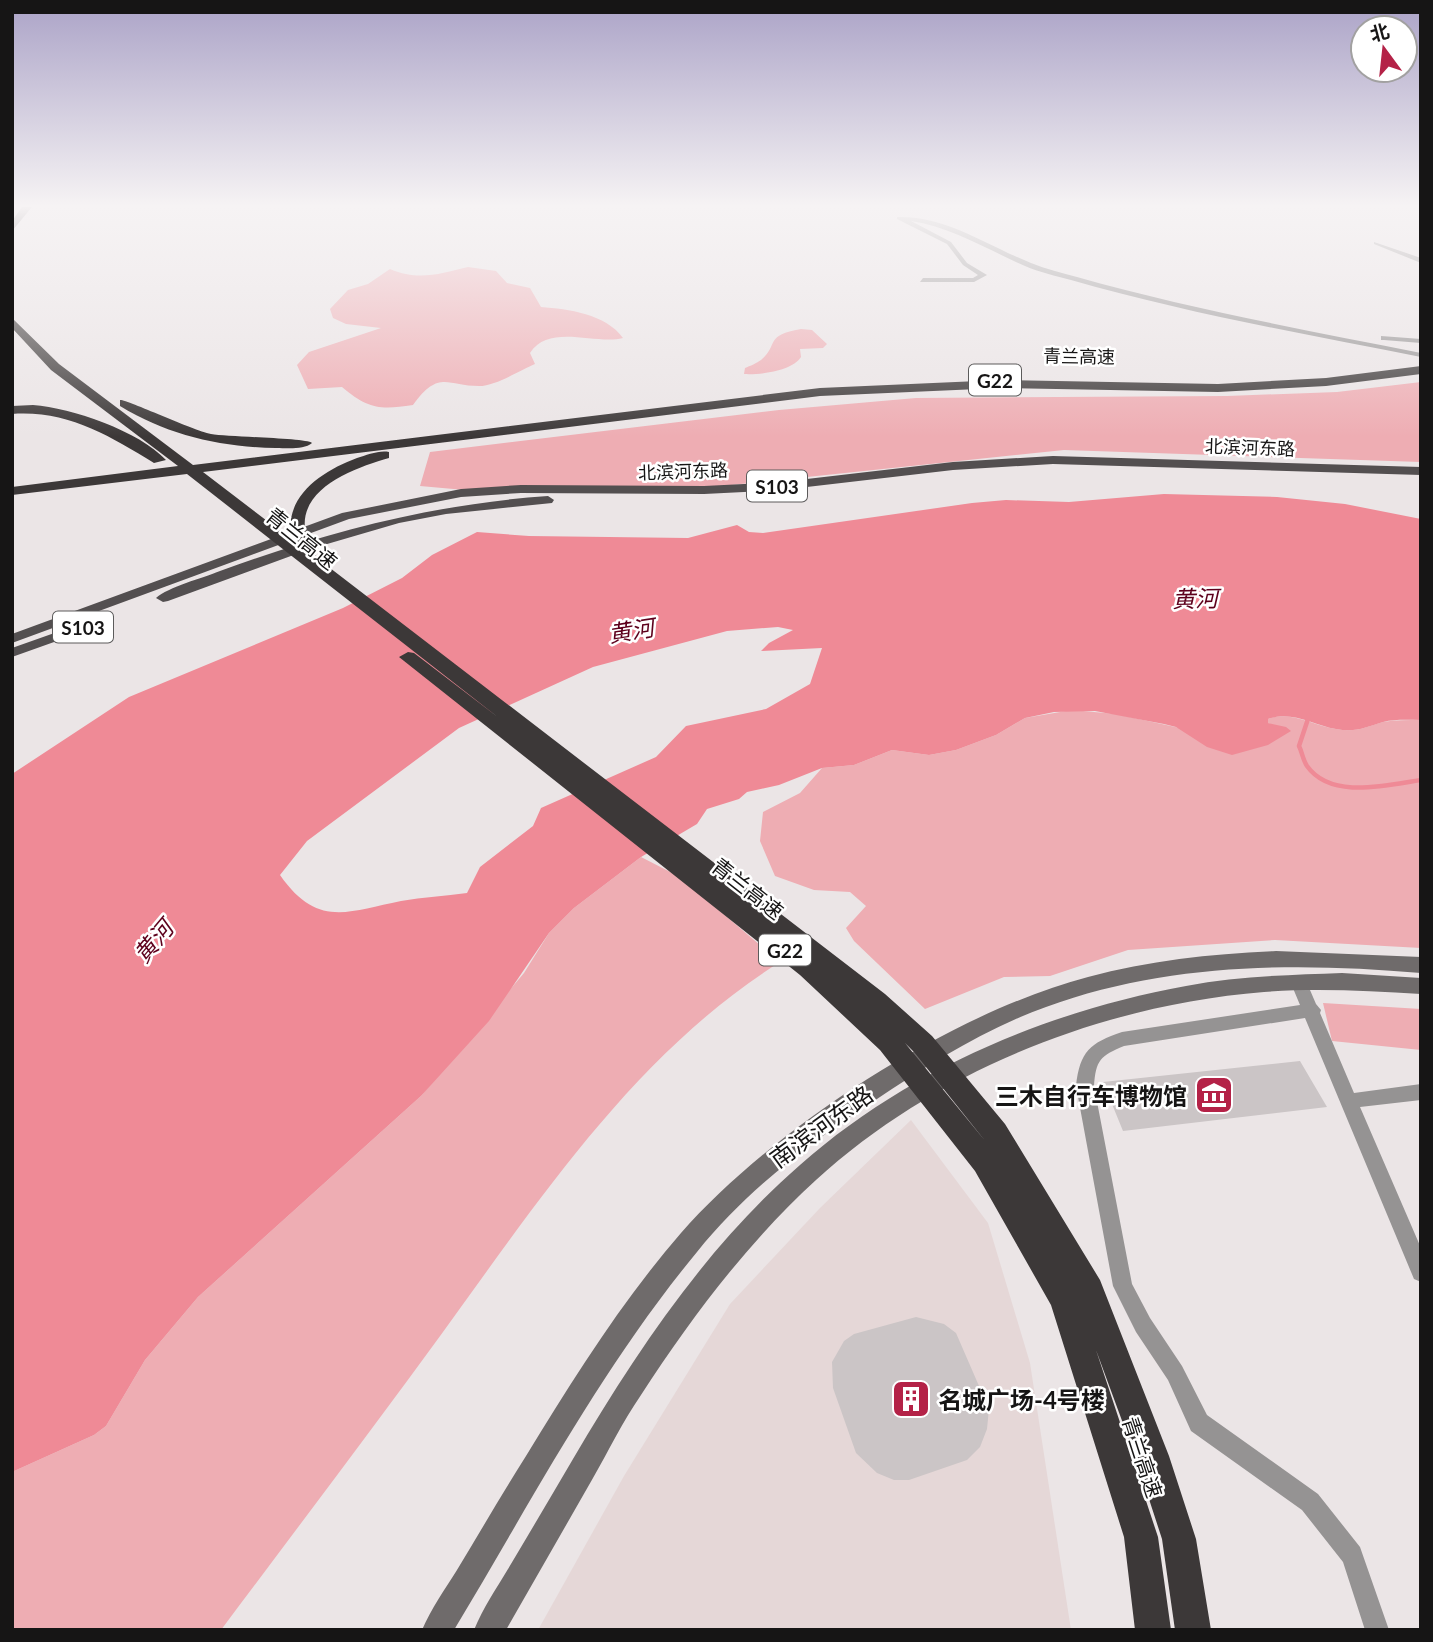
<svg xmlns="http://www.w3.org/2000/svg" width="1433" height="1642" font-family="Lato,'Noto Sans SC',sans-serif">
<rect width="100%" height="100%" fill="#ebe5e6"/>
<path fill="#e5d7d7" d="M911,1120L988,1223L1030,1363L1071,1630H538L624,1476L730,1304L820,1208Z"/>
<path fill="#eeadb3" d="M468,267L496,271L507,283L530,288L541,307C568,309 606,314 623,338C595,345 549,323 530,353L535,364C520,370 496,386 479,386C447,386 439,369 413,405C380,410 368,409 342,387L308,389L297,365L309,352L381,328L346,324L333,318L330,309L348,290L368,284L390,269C418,281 440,274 468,267Z
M801,329L812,330L827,344L823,348L800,349L801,357C792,371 760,375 744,374L745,368C750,366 757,363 761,360C779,345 764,335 801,329Z
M1421,382V462L1064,450L713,487L487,492L420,486L430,452L779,410L916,398L1227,396L1337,392Z
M1072,710L1116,714L1262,746L1286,732L1268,723V719C1291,710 1314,726 1336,729C1357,733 1365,727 1383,722C1395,720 1408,720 1421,720V948L1275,940L1128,950L1050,976L1004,977L925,1009L854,941L846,928L866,906L850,892L814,890L775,876L760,841L763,812L800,793L822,768L854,765L892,750L929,755L956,750L996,735L1025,718Z
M641,857L680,877L780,962C637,1052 541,1197 443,1332C370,1432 295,1531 221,1630H12V1472L94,1435L106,1426L145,1360L198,1297L421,1096L524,973L549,933L574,908Z
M1323,1003L1421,1009V1050L1332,1041Z"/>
<path fill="#ef8a96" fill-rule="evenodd" d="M1164,494L1277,497L1345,504L1421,519V720C1408,720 1395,719 1383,722C1366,727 1356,733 1336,729C1314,725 1291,710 1268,719V723L1286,727L1291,731L1268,745L1232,755L1207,747L1176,727L1164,724L1095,711L1054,712L1025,718L996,735L956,750L929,755L892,750L854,765L822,768L779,785L747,792L739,799L707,809L697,824L641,857L574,908L549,933L489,1021L421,1096L198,1297L145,1360L106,1426L94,1435L12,1472V774L129,697L343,608L402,578L432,555L477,532L529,536L688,538L737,525L749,532L763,533L972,503L1006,500L1069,502ZM778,627L793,630L769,643L761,651L822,648L810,684L766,709L686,726L656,757L541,808L533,826L480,867L467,893C445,896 423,897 401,901C347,912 317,928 280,875L307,841L459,728L593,667L727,631Z"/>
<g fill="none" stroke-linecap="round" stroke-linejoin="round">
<path stroke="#ef8a96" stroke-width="4.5" d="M1309,716L1299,746C1302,752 1303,760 1307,766C1331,800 1387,785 1421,780"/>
</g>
<path fill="#cbc5c6" d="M1300,1061L1327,1107L1123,1131L1103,1082Z
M916,1317L944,1324L956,1333L989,1409L987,1429L980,1447L967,1460L909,1480H894L877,1473L856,1453L833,1388L832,1362L844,1341L854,1334Z"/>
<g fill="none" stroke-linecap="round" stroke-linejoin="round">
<path fill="#959393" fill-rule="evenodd" d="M897,217C945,215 988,246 1031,263C1046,269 1062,273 1077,277C1190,309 1306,330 1421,353V357C1304,334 1186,313 1071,280C1056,276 1039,272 1025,266C988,250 952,227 911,221L951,242L967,263L987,275L974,282H920L923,278H973L978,275L963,265L947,244L897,219Z
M1374,242L1421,258V263L1374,244Z
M1381,336L1421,339V343L1384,340H1381Z
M1298,975L1304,976L1316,1004L1321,1010L1320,1013L1354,1093L1421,1084V1100L1360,1107L1421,1248V1282L1414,1279L1305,1018L1124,1046C1100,1056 1096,1060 1094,1086L1132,1284L1150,1318L1182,1366L1207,1415L1318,1494L1360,1547L1389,1630H1365L1343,1562L1302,1510L1191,1431L1168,1380L1136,1332L1113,1286L1076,1086C1080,1051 1090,1043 1122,1032L1300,1005L1290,981L1292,976Z"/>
<path fill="#6f6b6b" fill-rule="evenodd" d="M1276,951L1421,957V973C1295,962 1166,963 1046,1007C984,1029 928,1065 874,1101C809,1143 746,1191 697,1252C601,1368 531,1502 454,1630H422C431,1609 445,1589 457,1570C480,1532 502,1494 526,1456C573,1379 622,1301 681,1233C774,1127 951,1013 1088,977C1150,960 1212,954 1276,951Z
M1342,973L1421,978V994C1369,991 1316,988 1264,992C1103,1005 936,1070 816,1180C748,1242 691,1318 641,1395C623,1421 609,1450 593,1478C564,1529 535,1579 506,1630H474C483,1608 496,1589 508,1569C530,1532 552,1495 573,1459C636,1352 706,1247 800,1165C906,1071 1047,1011 1186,986C1238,976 1290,975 1342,973Z"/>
<path fill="#534f50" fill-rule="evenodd" d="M1053,456L1421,467V475L1053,464L953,470L781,490L704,494L521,493L461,497L349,519L12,643V634L342,513L461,489L521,485L704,486L781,482L953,462Z
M548,496L554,500L552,503L446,514L399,523L310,549L168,601L163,602L156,598C168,587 203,578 220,571C327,532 433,504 548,496Z
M94,619L99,620V626L12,657V648Z"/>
<path fill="#3c3838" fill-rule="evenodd" d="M22,207H32L12,231V221Z
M12,318L59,364L193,465L820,388L1001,380L1218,384L1326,378L1421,366V374L1326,386L1218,392L1001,388L820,396L203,472L292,540C282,497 322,471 357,458C367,455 379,450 389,452V458C354,468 292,490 307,538C309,545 314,552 317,558L885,994L932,1036L1005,1124L1100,1280L1169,1456L1196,1539L1211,1630H1175L1162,1539L1135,1456L1096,1350L1158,1537L1171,1630H1135L1124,1537L1051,1305L975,1171L880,1050L800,975L399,657L408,652L414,653L499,718L187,474L12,495V487L178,466L51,370L12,328ZM905,1043L914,1052L986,1142Z
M120,400C126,399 192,430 211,434C228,437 306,438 312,443C304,450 287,448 276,448C219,447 168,435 120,406Z
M33,405C72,408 139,431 166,460L154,463C108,435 67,410 12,414V406Z"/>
</g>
<linearGradient id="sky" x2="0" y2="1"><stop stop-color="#aba3c7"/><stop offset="0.47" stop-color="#f6f3f4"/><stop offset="1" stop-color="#f6f3f4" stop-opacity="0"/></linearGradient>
<rect width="1433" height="437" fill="url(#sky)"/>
<defs>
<symbol id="museum-square" viewBox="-11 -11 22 22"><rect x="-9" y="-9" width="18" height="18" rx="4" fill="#b42247" stroke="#fff"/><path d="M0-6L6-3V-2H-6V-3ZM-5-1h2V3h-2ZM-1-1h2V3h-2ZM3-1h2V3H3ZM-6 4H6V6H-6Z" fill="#fff"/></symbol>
<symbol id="building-square" viewBox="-11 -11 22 22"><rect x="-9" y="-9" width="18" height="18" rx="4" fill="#b42247" stroke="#fff"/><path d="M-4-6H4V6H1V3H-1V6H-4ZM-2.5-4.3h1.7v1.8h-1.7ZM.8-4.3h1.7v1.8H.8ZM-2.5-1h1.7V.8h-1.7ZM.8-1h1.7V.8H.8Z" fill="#fff"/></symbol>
</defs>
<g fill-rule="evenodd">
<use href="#museum-square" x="1192" y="1073" width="44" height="44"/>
<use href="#building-square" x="889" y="1377" width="44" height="44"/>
</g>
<g text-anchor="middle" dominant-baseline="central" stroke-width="5" stroke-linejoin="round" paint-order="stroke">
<g font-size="18" fill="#161515" stroke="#fff">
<text transform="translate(1079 356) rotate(1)">青兰高速</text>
<text transform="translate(1250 447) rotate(2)">北滨河东路</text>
<text transform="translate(683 471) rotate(-2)">北滨河东路</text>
</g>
<g fill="#fff" stroke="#5c5b5b" stroke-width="2">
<rect x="969" y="364.5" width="52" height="31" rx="5"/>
<rect x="747" y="470.5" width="60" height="31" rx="5"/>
<rect x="53" y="611.5" width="60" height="31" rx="5"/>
<rect x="759" y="934.5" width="52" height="31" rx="5"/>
</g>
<g font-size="19" font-weight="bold" fill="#161515">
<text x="995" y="380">G22</text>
<text x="777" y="486">S103</text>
<text x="83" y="627">S103</text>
<text x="785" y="950">G22</text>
</g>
<g font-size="21" fill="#161515" stroke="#fff">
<text transform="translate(302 538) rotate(39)">青兰高速</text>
<text transform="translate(748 888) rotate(38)">青兰高速</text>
<text transform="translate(1143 1457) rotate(72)">青兰高速</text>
</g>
<g font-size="23" font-style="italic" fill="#5d001c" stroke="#fff">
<text transform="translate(1195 598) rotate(-1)">黄河</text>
<text transform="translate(631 630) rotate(-9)">黄河</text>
<text transform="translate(153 941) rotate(-50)">黄河</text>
</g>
<g font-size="24" font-weight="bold" fill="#161515" stroke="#fff" text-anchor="end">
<text x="1187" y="1095">三木自行车博物馆</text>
<text x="938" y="1399" text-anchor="start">名城广场-4号楼</text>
</g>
<g font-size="24" fill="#161515" stroke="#fff">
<text transform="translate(821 1126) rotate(-36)">南滨河东路</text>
</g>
</g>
<rect width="1433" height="1642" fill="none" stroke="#161515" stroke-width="28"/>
<g transform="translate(1384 49) rotate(345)"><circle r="33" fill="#ffffff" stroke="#a2a1a1" stroke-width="2"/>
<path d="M0-5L12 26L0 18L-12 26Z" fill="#b42247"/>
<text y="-10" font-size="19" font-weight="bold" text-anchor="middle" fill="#161515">北</text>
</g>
</svg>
